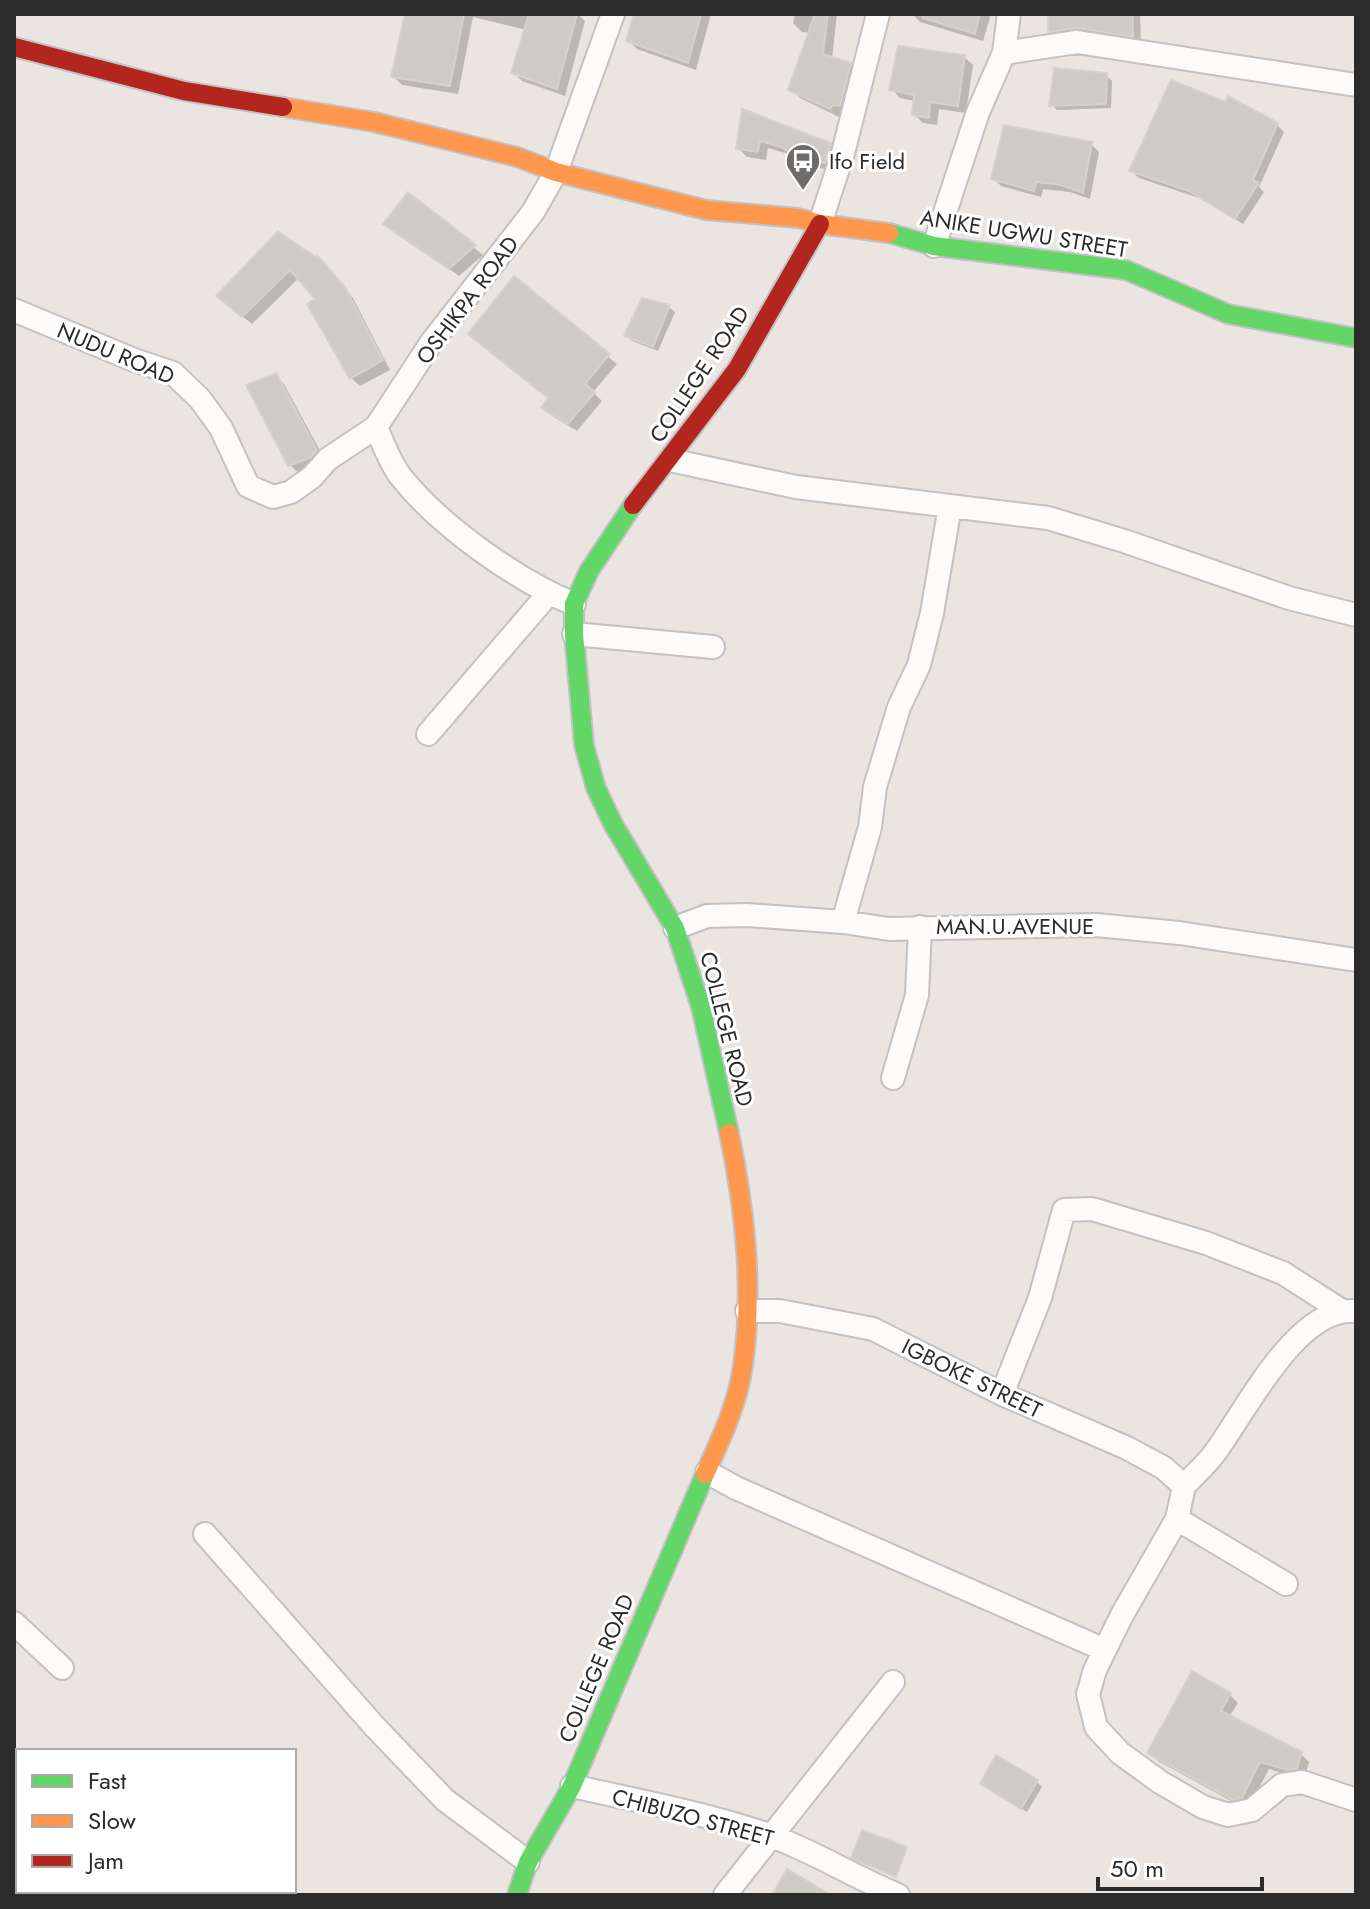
<svg xmlns="http://www.w3.org/2000/svg" width="1370" height="1909" font-family="Jost,sans-serif">
<rect width="100%" height="100%" fill="#eae5e0"/>
<path fill="#0003" d="M407,14H578L585,21L565,96L522,81L513,72L526,30L473,17L458,94L402,85L393,76Z
M636,14H711L696,70L637,49L628,40Z
M795,14H837L832,59L850,65L859,74L839,117L800,98L791,89L811,33L802,32L793,23Z
M912,14H991L983,41L920,22Z
M1050,14H1140L1141,44L1058,40L1050,31Z
M964,57L973,65L966,113L939,109L937,125L923,123L914,114L915,101L900,98L892,89Z
M1106,75L1112,81L1111,108L1057,110L1052,105Z
M744,112L830,144L839,153L834,171L810,166L792,155L768,148L766,160L747,157L738,148Z
M1277,125L1284,132L1259,187L1264,192L1243,224L1199,198L1139,178L1131,171Z
M1091,144L1099,152L1090,199L1070,192L1043,189L1041,197L1001,186L993,178Z
M408,195L483,255L459,276L386,224Z
M278,234L325,266L353,298L390,370L360,386L351,378L318,299L299,278L252,324L227,304Z
M515,279L617,364L593,392L602,401L577,431L552,416L544,408L550,399Z
M643,300L669,307L675,312L658,351L632,341L626,335Z
M275,375L284,384L325,460L299,473L290,465Z
M1229,1694L1238,1703L1229,1717L1301,1754L1309,1762L1305,1776L1297,1778L1269,1769L1250,1805L1242,1807L1158,1761L1150,1753Z
M1036,1781L1042,1787L1027,1812L982,1784Z
M127,1891H137L144,1895H125Z"/>
<path fill="#cecbc7" stroke="#d5d1cc" stroke-width="2" d="M405,14H464L450,86L391,77Z
M529,14H577L557,89L511,73Z
M634,14H701L688,63L626,41Z
M815,14H828L823,54L851,63L840,106L833,105L830,109L788,90Z
M923,14H980L975,34L923,18Z
M1048,14H1133V37L1079,28L1048,32Z
M898,46L965,55L958,106L930,102L929,118L912,115L914,95L889,90Z
M1054,68L1107,73L1106,104L1049,106Z
M1171,80L1225,102L1228,96L1278,123L1253,180L1259,183L1235,219L1189,191L1129,171Z
M742,109L831,143L825,163L800,158L781,147L760,141L758,152L736,149Z
M1004,125L1092,142L1083,193L1061,185L1036,182L1034,191L991,179Z
M408,192L476,245L449,269L383,224Z
M278,231L315,257L317,255L345,287L383,360L350,379L307,304L315,299L290,270L242,317L216,296Z
M514,276L610,354L585,384L595,392L568,424L541,408L548,398L468,334Z
M642,298L670,305L653,347L624,336Z
M276,373L317,450L310,458L288,466L246,385Z
M1192,1671L1231,1693L1221,1711L1302,1752L1297,1769L1287,1770L1260,1762L1242,1798L1233,1800L1147,1753Z
M996,1755L1038,1780L1021,1809L980,1784Z
M862,1830L907,1847L896,1877L851,1858Z
M787,1869L831,1895H772Z"/>
<g fill="none" stroke-linecap="round" stroke-linejoin="round">
<defs>
<path id="street" d="M1004,53L1077,42L1356,85
M820,224L843,153L878,14
M934,246L978,112L1004,53L1009,14
M14,310L134,360L173,373L200,399L221,428L248,486L273,497L291,492L312,477L328,459L376,427L431,343L533,212L556,172L613,14
M376,427C383,443 390,463 401,477C440,526 516,580 574,604
M670,460L796,487L1048,518L1124,541L1289,598L1356,615
M574,634L713,647
M428,734L549,593
M843,922L870,827L875,787L899,707L919,665L932,613L950,506
M675,928L707,916L747,915L843,922L889,929L1096,925L1179,933L1356,960
M893,1078L917,995L920,927
M747,1311H780L873,1329L1002,1394L1127,1448L1164,1468L1184,1486
M1002,1394L1040,1298L1064,1210L1092,1209L1206,1243L1283,1273L1342,1311
M707,1472L736,1488L1105,1650
M1184,1486L1177,1519L1122,1615L1095,1670L1088,1694L1096,1727L1120,1753L1160,1782L1203,1807L1228,1815L1252,1810L1282,1785L1302,1782L1356,1800
M1184,1486C1193,1476 1205,1466 1214,1454C1244,1414 1295,1309 1352,1311
M1177,1519L1286,1584
M205,1534L375,1727L445,1800L528,1862
M14,1623L62,1668
M572,1786C639,1801 705,1813 769,1835C813,1851 854,1877 898,1895
M725,1895L893,1682"/>
<path id="fast" d="M889,233L934,246L1126,270L1228,314L1356,338
M633,505L589,571L574,604V634L584,745L596,788L613,824L675,928L701,1007L729,1133
M517,1895L528,1862L572,1786L705,1474"/>
<path id="slow" d="M283,107L374,122L517,157L556,172L706,210L798,218L820,224L889,233
M705,1474C721,1439 738,1403 743,1365C754,1288 745,1209 729,1133"/>
<path id="jam" d="M14,47L184,91L283,107
M633,505L737,369L820,224"/>
</defs>
<use href="#street" stroke="#c3c1c2" stroke-width="26"/>
<use href="#fast" stroke="#c3c1c2" stroke-width="22"/>
<use href="#slow" stroke="#c3c1c2" stroke-width="22"/>
<use href="#jam" stroke="#c3c1c2" stroke-width="22"/>
<use href="#street" stroke="#fcfbfa" stroke-width="22"/>
<use href="#fast" stroke="#63d668" stroke-width="18"/>
<use href="#slow" stroke="#ff974d" stroke-width="18"/>
<use href="#jam" stroke="#b3261e" stroke-width="18"/>
</g>
<defs>
<symbol id="bus-pin" viewBox="-11 -11 22 30"><path d="M0 17L-7.5 6A9.5 9.5 0 1 1 7.5 6Z" fill="#6e6c6a" stroke="#fff"/><path d="M-5-6H5V4H4V6H2V4H-2V6H-4V4H-5ZM-3.5-4V0h7V-4ZM-3.5 1.2v1.5H-2V1.2ZM2 1.2v1.5H3.5V1.2Z" fill="#fff"/></symbol>
</defs>
<g fill-rule="evenodd">
<use href="#bus-pin" x="783" y="141" width="40" height="54"/>
</g>
<g text-anchor="middle" dominant-baseline="central" stroke-width="6" stroke-linejoin="round" paint-order="stroke">
<g font-size="22" fill="#2b2b2b" stroke="#fff" text-anchor="start">
<text x="829" y="161">Ifo Field</text>
</g>
<g font-size="22" fill="#2b2b2b" stroke="#fff">
<text transform="translate(1024 233) rotate(9)">ANIKE UGWU STREET</text>
<text transform="translate(467 300) rotate(-53)">OSHIKPA ROAD</text>
<text transform="translate(116 353) rotate(23)">NUDU ROAD</text>
<text transform="translate(699 374) rotate(-56)">COLLEGE ROAD</text>
<text x="1015" y="926">MAN.U.AVENUE</text>
<text transform="translate(727 1029) rotate(76)">COLLEGE ROAD</text>
<text transform="translate(972 1378) rotate(26)">IGBOKE STREET</text>
<text transform="translate(596 1668) rotate(-67)">COLLEGE ROAD</text>
<text transform="translate(693 1817) rotate(15)">CHIBUZO STREET</text>
</g>
</g>
<rect width="1370" height="1909" fill="none" stroke="#2b2b2b" stroke-width="32"/>
<rect x="16" y="1749" width="280" height="144" fill="#ffffff" stroke="#aaaaaa" stroke-width="2"/>
<rect x="32" y="1775" width="40" height="12" fill="#63d668" stroke="#aaaaaa" stroke-width="2"/>
<text x="88" y="1789" font-size="24" fill="#2b2b2b">Fast</text>
<rect x="32" y="1815" width="40" height="12" fill="#ff974d" stroke="#aaaaaa" stroke-width="2"/>
<text x="88" y="1829" font-size="24" fill="#2b2b2b">Slow</text>
<rect x="32" y="1855" width="40" height="12" fill="#b3261e" stroke="#aaaaaa" stroke-width="2"/>
<text x="88" y="1869" font-size="24" fill="#2b2b2b">Jam</text>
<path d="M1098 1877v12h164v-12" fill="none" stroke="#2b2b2b" stroke-width="4"/>
<text x="1110" y="1877" font-size="24" fill="#2b2b2b" stroke="#ffffff" stroke-width="6" paint-order="stroke">50 m</text>
</svg>
